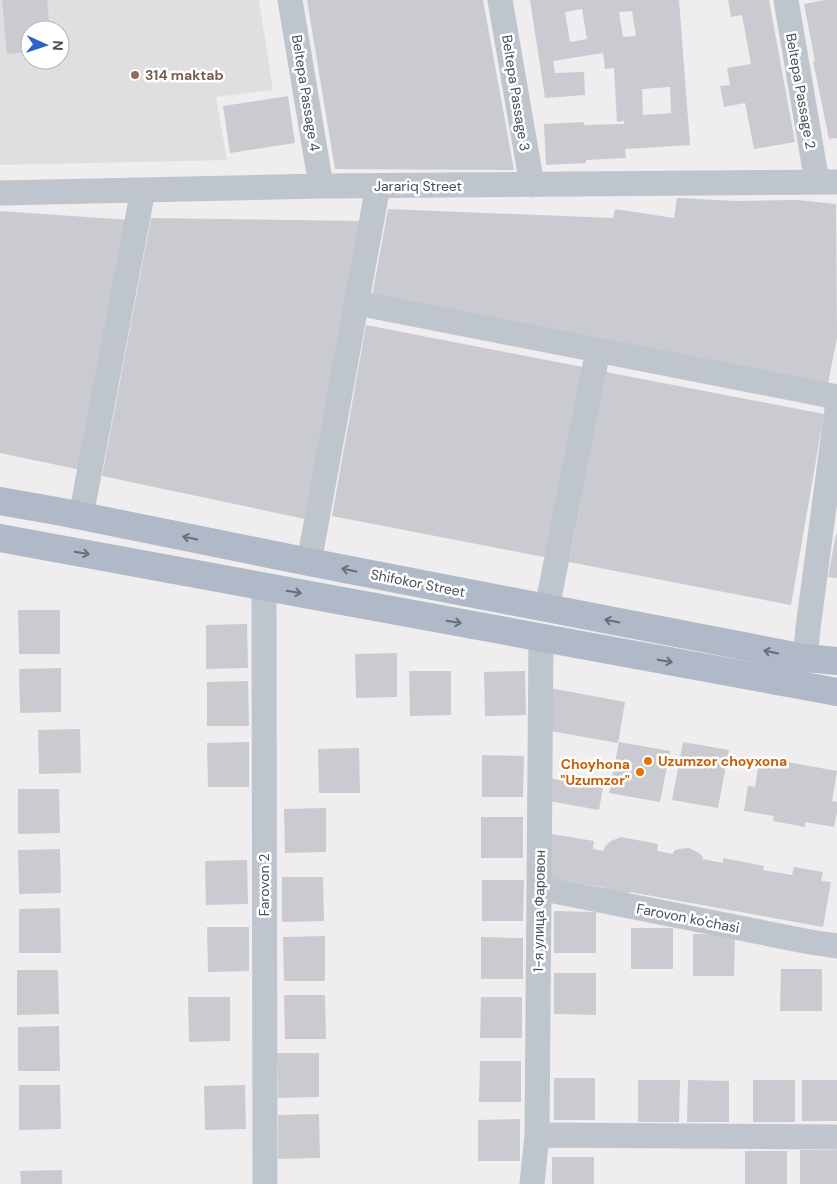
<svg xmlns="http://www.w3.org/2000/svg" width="837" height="1184" font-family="'DM Sans',sans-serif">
<rect width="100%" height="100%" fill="#efeded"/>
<path fill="#e0dede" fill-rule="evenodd" d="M0,0H259L273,90L216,97L227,160L0,165ZM30,30H60V60H30Z"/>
<path fill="#cacbd1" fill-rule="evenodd" d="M2,0H47L50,30H30V52L7,54Z
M307,0H483L514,170L335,169Z
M530,0H679L690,145L625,149L626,158L586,160V163L546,165L544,124L584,122V125L624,124V121L617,122L614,68L605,69L603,53L553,61L555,73L584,72L585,95L545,98ZM582,9L587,39L570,42L565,12ZM632,11L636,36L623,37L619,12ZM670,87L671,113L643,115L642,89Z
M728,0H769L795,142L754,149L745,103L724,107L720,86L730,85L727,68L751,64L742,15L731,17Z
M825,0H837V138L829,139L813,61H815L804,4Z
M288,96L295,143L230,153L223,106Z
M677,198L737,201L798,200L836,204L837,338L828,383L372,296L388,209L613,218L615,209L674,218Z
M0,211L130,220L81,470L0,453Z
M151,218L361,221L305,519L102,476Z
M366,325L588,368L549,558L332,516Z
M606,372L824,414L791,605L569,562Z
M836,534H837V578L828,577Z
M18,610H60V654H19Z
M247,624L248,668L206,669V625Z
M397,653V697L356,698L355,654Z
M61,668V712L20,713L19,669Z
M409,671H451V715L410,716Z
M525,671L526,715L485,716L484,672Z
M248,681L249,726H207V682Z
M550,688L625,702L618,743L550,731Z
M80,729L81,773L39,774L38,730Z
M249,742V787H208L207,743Z
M619,742L670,751L660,802L609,793Z
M683,742L729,750L718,808L672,800Z
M359,748L360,793H319L318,749Z
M482,755L524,756L523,797H482Z
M760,757L837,771L832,801L837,802V812L834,827L805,822V827L773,821L774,816L744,811L748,786L755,787Z
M549,778L603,788L599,810L549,801Z
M18,789H59L60,833L18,834Z
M326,808V852L285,853L284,809Z
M481,817H523V858H481Z
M546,833L594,841L593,849L603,851L606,845L611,841L621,837L658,844L657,851L673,854L674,851L678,849L689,848L699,853L703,857L702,859L723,863V858L764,866L763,870L792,875L794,867L823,872L821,881L831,882L823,927L630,892L626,895L608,891L605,888L541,876Z
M60,849L61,893L19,894L18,850Z
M247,860L248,904L206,905L205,861Z
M282,877H323L324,921L282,922Z
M482,880H524L523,921H482Z
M60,908L61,953H19V909Z
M554,911L596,912V953H554Z
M207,927H249V971L208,972Z
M631,928H673V969H631Z
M693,934L735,935L734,976H693Z
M325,936V981H284L283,937Z
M481,937L523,938V979H481Z
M781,969H822V1011H780Z
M17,970H58L59,1014L17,1015Z
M554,973H596V1015L554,1014Z
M284,995H325L326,1039H285Z
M188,997H230V1041L189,1042Z
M481,997H522V1038H480Z
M59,1026L60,1071H18V1027Z
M277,1053H319V1097L278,1098Z
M480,1061H521V1102H479Z
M554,1078H595V1120H554Z
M638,1080H680L679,1122H638Z
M688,1080L729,1081V1122H687Z
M753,1080H795V1122H753Z
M802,1080H837V1121H802Z
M19,1085H60L61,1129L19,1130Z
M245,1085L246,1129L205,1130L204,1086Z
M319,1114L320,1158L278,1159V1115Z
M520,1119V1161H478V1120Z
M800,1150H837V1184H800Z
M745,1151H787V1184H745Z
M552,1157H594V1184H552Z
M62,1170V1184H21L20,1171Z"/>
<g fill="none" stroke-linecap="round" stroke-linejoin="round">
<path stroke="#bfc5cd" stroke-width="25" d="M290,0L321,186
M500,0L532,185
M786,0L817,182
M0,193L321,186L837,182
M357,303L837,397
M81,516L143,190
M309,562L378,186
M264,586L265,1184
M547,608L598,350
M805,658L808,628L837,409
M539,888L810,942L837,946
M537,1135L837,1137
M532,1184L537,1135L541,638"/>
<path stroke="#afb9c8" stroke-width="28" d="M0,501L62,512L309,562L805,658L837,661
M0,538L837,692"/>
</g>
<defs><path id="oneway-shaft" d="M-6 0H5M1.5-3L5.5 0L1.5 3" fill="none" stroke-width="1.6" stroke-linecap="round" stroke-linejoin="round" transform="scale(1.25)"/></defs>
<g stroke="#666e79">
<use href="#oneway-shaft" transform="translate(190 538) rotate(-169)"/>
<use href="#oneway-shaft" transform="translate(82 553) rotate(10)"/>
<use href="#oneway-shaft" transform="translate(349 570) rotate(-169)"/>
<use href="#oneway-shaft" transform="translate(294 592) rotate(10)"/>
<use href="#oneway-shaft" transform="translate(612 621) rotate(-169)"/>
<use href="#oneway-shaft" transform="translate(454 622) rotate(10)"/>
<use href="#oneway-shaft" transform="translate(771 652) rotate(-169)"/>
<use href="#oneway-shaft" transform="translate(665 661) rotate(10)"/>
</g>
<circle fill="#8d6e63" stroke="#fff" stroke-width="2" cx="135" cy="75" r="5"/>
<g fill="#e8710a" stroke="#fff" stroke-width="2">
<circle cx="648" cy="761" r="5"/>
<circle cx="640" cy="772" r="5"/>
</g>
<g text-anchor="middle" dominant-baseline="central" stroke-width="5" stroke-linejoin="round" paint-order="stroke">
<g font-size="14" font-weight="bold" fill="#785e54" stroke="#fff" text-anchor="start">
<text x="145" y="75">314 maktab</text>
</g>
<g font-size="14" fill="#474e57" stroke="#fff">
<text transform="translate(801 91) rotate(80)">Beltepa Passage 2</text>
<text transform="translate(306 93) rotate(81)">Beltepa Passage 4</text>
<text transform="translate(516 93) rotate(81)">Beltepa Passage 3</text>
<text x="418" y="186">Jarariq Street</text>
<text transform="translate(418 583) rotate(11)">Shifokor Street</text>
<text transform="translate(264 885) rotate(-90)">Farovon 2</text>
<text transform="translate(539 911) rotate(-89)">1-я улица Фаровон</text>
<text transform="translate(688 918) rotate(11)">Farovon ko'chasi</text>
</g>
<g font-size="14" font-weight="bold" fill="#c56008" stroke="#fff" text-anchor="start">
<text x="658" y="761">Uzumzor choyxona</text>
<text x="630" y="764" text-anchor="end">Choyhona<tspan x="630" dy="16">"Uzumzor"</tspan></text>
</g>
</g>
<g transform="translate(45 45) rotate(93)"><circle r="24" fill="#ffffff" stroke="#b5b8bc"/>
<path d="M0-4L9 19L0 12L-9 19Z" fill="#2e62c7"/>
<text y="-8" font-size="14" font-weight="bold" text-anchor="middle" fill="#474e57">N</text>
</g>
</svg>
